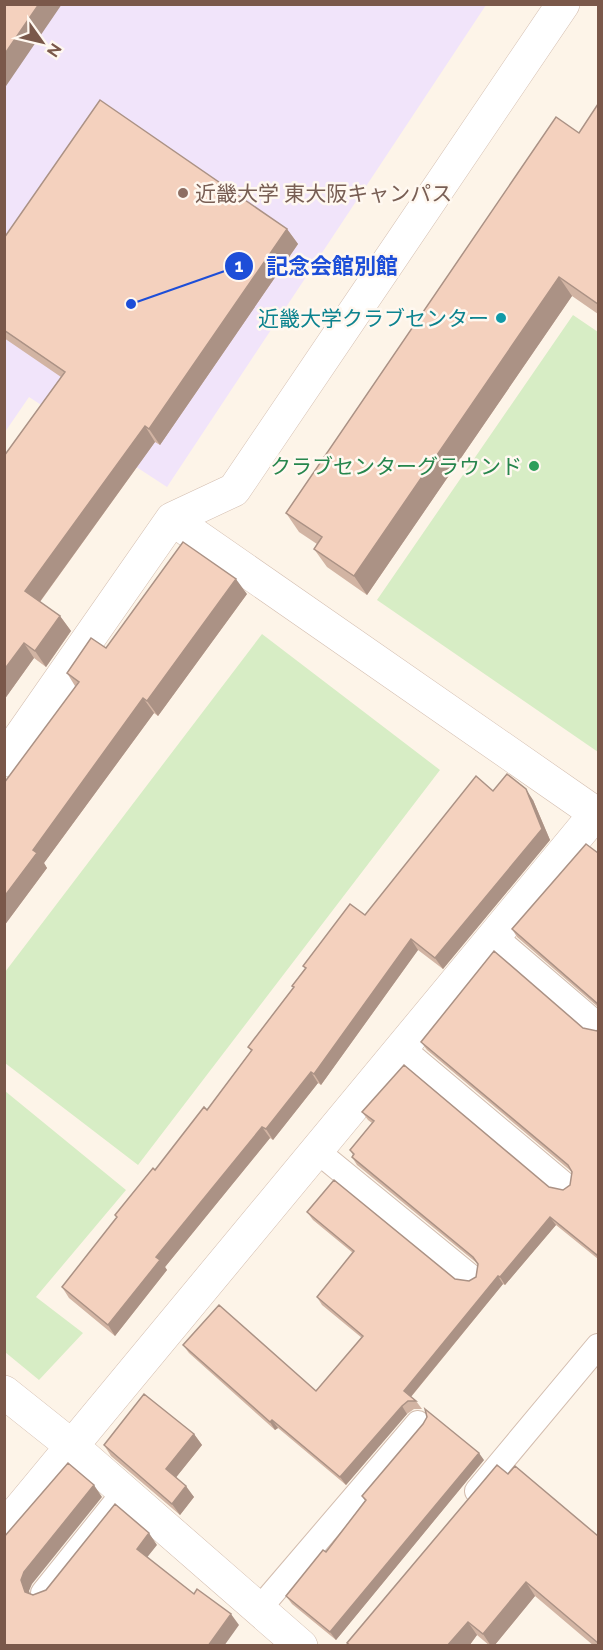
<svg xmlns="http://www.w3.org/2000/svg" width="603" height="1650" font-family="Raleway,'Noto Sans JP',sans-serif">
<rect width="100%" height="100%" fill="#fdf4e8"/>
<path fill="#f1e4fa" d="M5,5H486L167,487L29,397L5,432Z"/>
<path fill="#d7edc5" d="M573,315L598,332V752L377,600Z
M262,634L440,770L138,1165L5,1063V972Z
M5,1091L126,1190L36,1297L83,1333L39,1380L5,1352Z"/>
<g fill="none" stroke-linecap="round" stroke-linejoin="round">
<defs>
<path id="lane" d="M494,936L598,1025
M402,1048L564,1184
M317,1151L470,1276
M477,1491L598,1346
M43,1593L124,1492
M259,1609L418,1423"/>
<path id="street" d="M172,519L598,815
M4,760L172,519L234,490L563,4
M4,1392L73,1447L301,1646
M4,1528L596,813"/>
</defs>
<use href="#lane" stroke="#d3bdaf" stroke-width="26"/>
<use href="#street" stroke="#d3bdaf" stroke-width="34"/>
<use href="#lane" stroke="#fff" stroke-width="24"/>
<use href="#street" stroke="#fff" stroke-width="33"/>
</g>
<path fill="#d2b4a3" d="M598,104V314L572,296L367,595L327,567L314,549L317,544L299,532L286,513L579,133Z
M287,229L298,244L160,445L155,442L40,602L60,616L71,631L46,667L34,658L4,700V456L61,377L4,338V238Z
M247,594L158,716L154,713L44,863L47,868L4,926L75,686L67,673Z
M493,791L533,800L550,840L443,969L418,950L321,1085L318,1083L273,1140L270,1138L165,1267L167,1270L115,1336L69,1298L62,1287L117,1218L115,1215L155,1170L207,1110L251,1051L248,1047L293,988L292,986L305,968L303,966L365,915Z
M598,853V1007L517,937L512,929Z
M583,1028L597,1031L598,1029V1259L556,1225L505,1285L503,1284L411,1397L416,1401L422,1409H414L407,1414L346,1485L278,1428L275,1430L189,1353L183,1345L316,1391L362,1338L322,1305L317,1297L353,1253L313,1220L307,1212L455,1279L469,1281L476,1277L478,1264L357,1165L352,1157L353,1155L350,1150L372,1123L368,1120L362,1112L549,1187L563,1190L570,1185L572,1172L427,1050L421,1042Z
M194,1434L202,1445L176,1477L194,1497L180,1515L111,1456L104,1445Z
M484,1460L336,1640L292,1604L286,1596L326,1552L365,1501L362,1496Z
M508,1474L598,1536V1646H594L535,1596L494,1646H490L477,1635L469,1646H349L347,1643Z"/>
<path fill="#ab9285" d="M39,4H62L4,89V55Z
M287,229L298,244L160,445L149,429Z
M559,277L572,296L367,595L354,576Z
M145,426L155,442L36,607L25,591Z
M236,579L247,594L158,716L147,701Z
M60,616L71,631L46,667L35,651Z
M24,643L34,658L4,700V670Z
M143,698L154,713L44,863L47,868L4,926V897L33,850Z
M526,789L533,800L550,840L443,969L435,958Z
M411,939L418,950L321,1085L314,1074Z
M311,1072L318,1083L273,1140L266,1129Z
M262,1127L270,1138L165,1267L167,1270L115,1336L108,1325L156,1257Z
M550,1217L556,1225L505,1285L500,1277Z
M498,1276L503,1284L409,1399L404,1391Z
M402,1406L407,1414L346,1485L340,1477Z
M272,1420L278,1428L275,1430L270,1422Z
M194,1434L202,1445L174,1480L166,1469Z
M479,1453L484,1460L336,1640L330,1632Z
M94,1485L102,1497L32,1584L29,1591L34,1604L25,1592L21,1580L24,1572Z
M186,1486L194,1497L180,1515L172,1504Z
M149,1533L157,1545L145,1560L137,1549Z
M526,1582L535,1596L494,1646H491L483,1634Z
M231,1614L239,1625L224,1646H208Z
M468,1622L477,1635L469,1646H447Z"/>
<path fill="#f4d1be" stroke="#ab9285" stroke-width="1.5" d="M4,4H39L4,55Z
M100,100L287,229L149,429L145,426L25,591L60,616L35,651L24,643L4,670V456L65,372L4,330V238Z
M598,104V304L559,277L354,576L314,549L322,537L286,513L556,117L579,133Z
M183,542L236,579L147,701L143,698L33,850L37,853L4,897V783L79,682L67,673L91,638L106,648Z
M507,774L526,789L542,829L435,958L411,939L314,1074L311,1072L266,1129L262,1127L156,1257L160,1260L108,1325L62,1287L117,1217L115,1215L153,1168L155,1170L204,1107L207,1110L252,1050L248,1047L294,987L292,986L306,968L303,966L350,904L365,915L476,776L493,791Z
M586,844L598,853V1004L512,929Z
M494,951L583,1028L597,1031L598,1029V1253L597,1255L550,1217L500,1277L498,1276L404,1391L416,1401H408L402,1406L340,1477L272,1420L270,1422L183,1345L219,1305L316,1391L363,1336L317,1297L354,1251L307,1212L334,1180L455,1279L469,1281L476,1277L478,1264L473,1257L352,1157L354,1154L350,1150L374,1121L362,1112L404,1065L549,1187L563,1190L570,1185L572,1172L568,1165L421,1042Z
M144,1394L194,1434L166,1469L186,1486L172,1504L104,1445Z
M425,1409L479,1453L330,1632L286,1596L323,1550L326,1552L366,1500L362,1496L423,1424L427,1417Z
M68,1463L94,1485L24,1572L21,1580L25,1592L33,1595L46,1590L115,1504L149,1533L137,1549L194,1594L197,1589L231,1614L208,1646H4V1537Z
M497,1465L508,1474L515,1466L598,1536V1643L526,1582L483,1634L468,1622L447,1646H351L347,1643Z"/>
<circle fill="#8d6e63" stroke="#fff8f0" stroke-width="2" cx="183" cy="193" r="6"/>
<circle fill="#0f9aa8" stroke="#fff8f0" stroke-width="2" cx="501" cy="318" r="6"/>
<circle fill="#2e9e5b" stroke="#fff8f0" stroke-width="2" cx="534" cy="466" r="6"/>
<g text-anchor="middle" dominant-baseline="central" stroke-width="5" stroke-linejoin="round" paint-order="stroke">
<g font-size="21" fill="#785e54" stroke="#fff8f0" text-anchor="start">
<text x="195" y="193">近畿大学 東大阪キャンパス</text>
</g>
<g font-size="21" fill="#0d838f" stroke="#fff8f0" text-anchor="end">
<text x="489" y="318">近畿大学クラブセンター</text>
</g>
<g font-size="21" fill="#27864d" stroke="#fff8f0" text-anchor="end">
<text x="522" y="466">クラブセンターグラウンド</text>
</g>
</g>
<path fill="none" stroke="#1d4ed8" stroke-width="2" d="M131 304L239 266"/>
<g fill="#1d4ed8" stroke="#fff8f0" stroke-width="2">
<circle cx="131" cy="304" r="6"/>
<circle cx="239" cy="266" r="15"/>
</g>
<g font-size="18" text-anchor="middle" font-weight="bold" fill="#fff">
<text x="239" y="272">1</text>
</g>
<g font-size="22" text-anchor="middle" font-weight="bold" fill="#1d4ed8" stroke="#fff8f0" stroke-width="5" stroke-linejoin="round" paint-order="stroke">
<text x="332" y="274">記念会館別館</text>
</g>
<rect width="603" height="1650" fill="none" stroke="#7a584a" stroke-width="12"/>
<g transform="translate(42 42) rotate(124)" stroke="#fff8f0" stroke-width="4.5" paint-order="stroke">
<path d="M0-4.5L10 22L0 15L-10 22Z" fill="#7a584a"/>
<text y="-9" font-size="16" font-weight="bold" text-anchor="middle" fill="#7a584a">N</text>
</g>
</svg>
